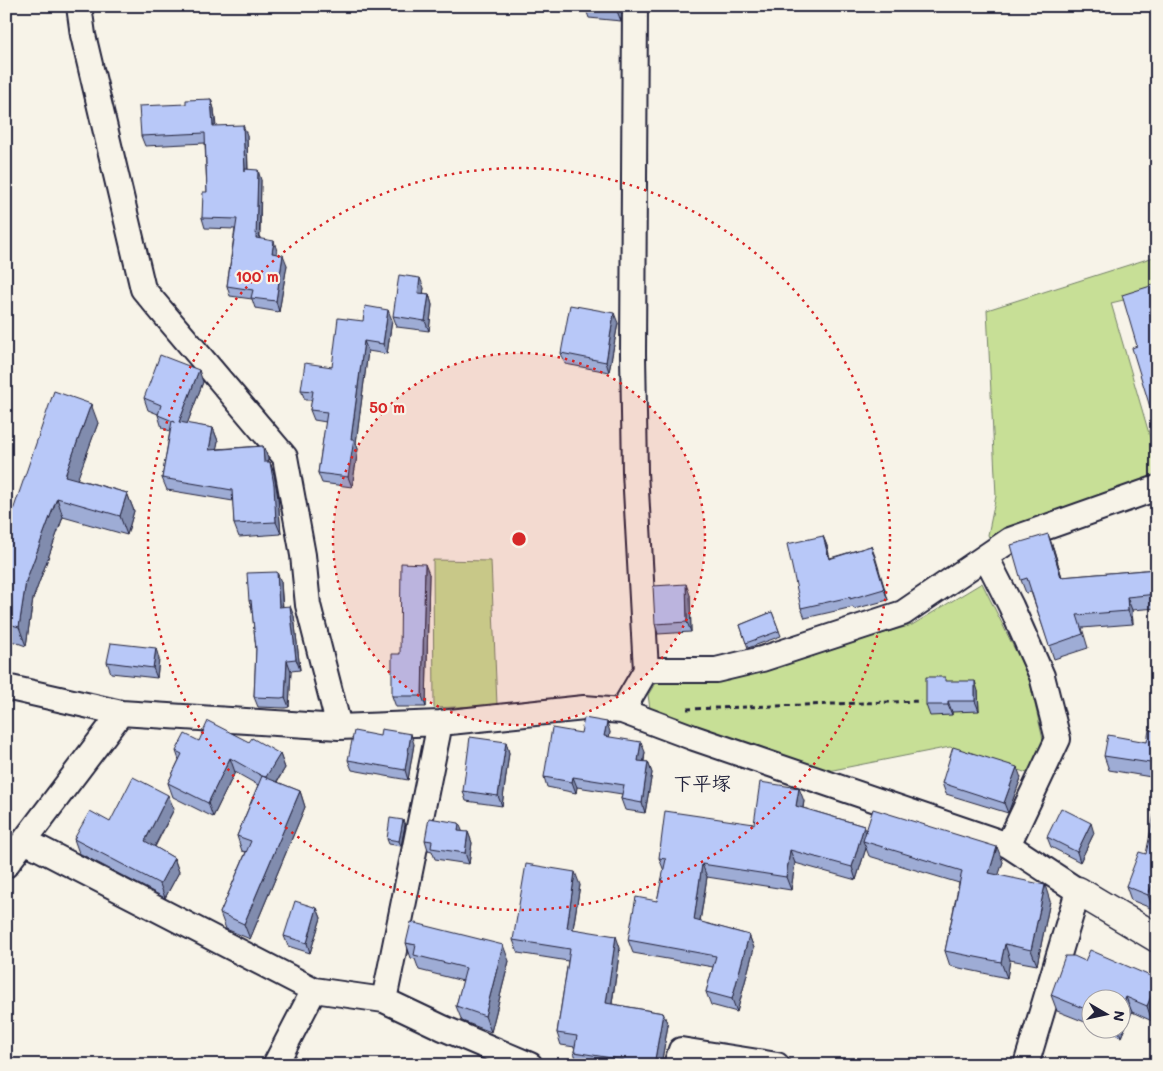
<svg xmlns="http://www.w3.org/2000/svg" width="1163" height="1071" font-family="Mali,'Klee One',sans-serif">
<rect width="100%" height="100%" fill="#f7f3e8"/>
<filter id="ink" filterUnits="userSpaceOnUse"><feTurbulence type="fractalNoise" baseFrequency=".02" numOctaves="2"/><feDisplacementMap in="SourceGraphic" scale="10" xChannelSelector="R" yChannelSelector="G"/><feConvolveMatrix kernelMatrix="1 2 1 2 8 2 1 2 1" color-interpolation-filters="sRGB"/></filter>
<g filter="url(#ink)">
<path fill="#c7df96" stroke="#748068" d="M1157,256V292L1111,303L1157,461V478L992,543L988,535L996,496L987,310Z
M433,560L491,561L497,705L434,708Z
M982,583L1029,678L1044,744L1033,775L950,747L828,771L651,715L648,695L657,680H722L912,625Z"/>
<g fill="none" stroke-linecap="round" stroke-linejoin="round">
<defs>
<path id="street" d="M79,6L83,35L143,289L285,457L303,555L308,605L339,727
M635,6L633,354L635,472L646,670
M986,557L1011,606L1042,676L1058,739L1008,845
M6,687L121,713L339,727L440,723L584,708L622,711L694,738L1008,845L1078,891L1026,1065
M622,711L646,670H716L762,659L903,613L1010,540L1157,488
M25,841L314,990
M6,865L121,713
M384,1000L443,1028L530,1065
M275,1065L314,990L384,1000L440,723
M676,1065L681,1050L777,1065"/>
<path id="secondary" d="M1078,891L1157,938"/>
</defs>
<use href="#street" stroke="#22223b" stroke-width="28"/>
<use href="#secondary" stroke="#22223b" stroke-width="31"/>
<path stroke="#22223b" stroke-width="3" stroke-dasharray="5 4" stroke-linecap="butt" d="M687,709L921,701"/>
<use href="#street" stroke="#f7f3e8" stroke-width="24"/>
<use href="#secondary" stroke="#f7f3e8" stroke-width="28"/>
</g>
<path fill="#9eacd5" stroke="#22223b" d="M622,6L621,21L589,18L585,7Z
M211,99L214,109L216,126L247,135L248,169L261,180L260,239L277,251V254L287,265L279,312L255,308L252,299L230,296L227,286L235,229L205,228L202,218L207,192L205,143L145,146L141,136L186,104Z
M1157,284V428L1154,420L1137,346Z
M424,288L423,293L429,294L432,305L429,331L397,327L393,316Z
M392,320L387,354L368,351L356,443L358,449L352,487L322,483L318,473L326,422L314,420L310,410L312,400H305L301,390L332,367L363,321Z
M618,323L609,372L565,364L561,353Z
M203,382L187,424L213,428L218,441L216,449L263,446L268,458V462H270L274,474L278,498L281,534L239,537L234,524L233,501L167,490L162,478L170,431L162,428L158,415V414L148,410L144,398Z
M98,423L77,479L127,493L134,511L127,535L63,517L33,599L26,646L6,639V531Z
M823,536L827,546L830,558L871,546L888,600L854,609L853,607L805,618L801,608Z
M1053,547L1062,577L1157,569V608L1132,610L1133,624L1082,628L1088,648L1054,659L1031,592L1026,593L1021,580Z
M429,574L426,707H396L392,696L400,654Z
M281,582L283,607L294,616L300,670L291,671L289,707L285,708L258,707L254,697L256,649L252,609L249,601Z
M690,595L691,632L658,634L655,624Z
M772,612L781,636L748,648L740,625Z
M159,659L157,678L111,673L107,662Z
M946,681L978,691L979,711L952,712V715L930,716L926,705Z
M1157,731V778L1109,770L1104,756L1147,742Z
M610,732L609,737L645,752L644,762H648L652,773L645,813L625,810L621,799L622,794L577,787L576,793L547,787L544,777L581,733Z
M199,741L249,742L280,754L285,768L277,782L300,791L305,807L250,939L226,929L220,913L246,852L242,851L237,836L258,785L235,772L213,817L173,797L168,783L179,760L176,751Z
M506,742L509,753L502,806L466,801L463,791Z
M414,744L408,780L352,770L348,760Z
M1021,778L1008,813L946,794L942,783Z
M804,801L803,808L864,826L866,831L1003,862L998,875L1050,901L1037,965L1010,960L1007,978L950,966L945,951L959,883L869,856L866,848L856,880L795,863L791,890L707,877L700,922L749,935L754,948L737,1012L711,1005L706,992L713,967L633,953L628,940L657,901L664,871L659,858L754,824Z
M174,809L155,847L174,858L179,872L165,898L79,853L74,839L110,822Z
M405,825L401,846L389,844L387,839Z
M468,832L472,843L469,864L435,859L432,851L428,850L425,840Z
M1094,833L1080,862L1051,847L1047,837Z
M1146,854L1153,909L1131,900L1126,886Z
M580,885L573,929L620,948L612,1004L663,1013L668,1025L661,1065H578L574,1052L575,1047L561,1045L557,1033L568,961L518,953L513,940Z
M317,908L321,918L310,953L288,946L284,936Z
M406,943L509,961L491,1032L462,1021L456,1006L463,981L419,970L415,959L411,958Z
M1085,961L1157,979V1011L1152,1021L1132,1012L1121,1037L1101,1028H1120V998H1090V1024L1057,1011L1051,995Z"/>
<path fill="#818cae" stroke="#22223b" d="M618,6H622L621,21L617,11Z
M211,99L214,109L216,136L213,126Z
M243,125L247,135L248,182L245,172Z
M258,170L261,180L259,248L256,238Z
M274,241L277,251L275,263L272,253Z
M283,255L287,265L279,312L276,301Z
M420,278L424,288L422,303L418,293Z
M429,294L432,305L429,331L425,321Z
M388,310L392,320L387,354L383,344Z
M614,313L618,323L609,372L606,362Z
M364,341L368,351L356,443L358,449L352,487L348,477L351,439Z
M199,370L203,382L183,435L179,422Z
M91,404L98,423L72,494L65,476Z
M213,428L218,441L214,462L209,450Z
M263,446L268,458L269,475L264,462Z
M270,462L274,474L278,498L281,534L276,522Z
M127,493L134,511L127,535L120,516Z
M57,498L63,517L33,599L26,646L19,627L26,581Z
M1048,534L1053,547L1066,591L1061,577Z
M823,536L827,546L832,569L829,559Z
M871,546L875,556L888,600L884,589Z
M425,564L429,574L426,707L422,696Z
M277,572L281,582L283,617L279,607Z
M686,584L690,595L691,632L687,622Z
M1127,597L1132,610L1133,624L1128,611Z
M290,606L294,616L300,670L296,659Z
M156,648L159,659L157,678L153,668Z
M287,660L291,671L289,707L285,697Z
M975,681L978,691L979,711L975,701Z
M948,701L952,712V715L948,705Z
M607,722L610,732L608,746L604,736Z
M411,734L414,744L408,780L405,770Z
M506,742L509,753L502,806L498,796Z
M641,742L645,752L642,771L638,761Z
M280,754L285,768L270,792L265,778Z
M230,758L235,772L213,817L208,803Z
M648,762L652,773L645,813L642,803Z
M1017,767L1021,778L1008,813L1004,803Z
M573,777L577,787L576,793L572,782Z
M799,788L804,801L801,819L796,806Z
M300,791L305,807L250,939L244,924Z
M168,795L174,809L150,855L145,841Z
M403,820L405,825L401,846L399,841Z
M459,823L463,833L458,831Z
M1091,823L1094,833L1080,862L1077,852Z
M864,826L868,839L863,841L866,848L856,880L852,867Z
M468,832L472,843L469,864L465,853Z
M997,847L1003,862L994,889L989,873Z
M790,850L795,863L791,890L786,877Z
M174,858L179,872L165,898L160,884Z
M702,864L707,877L698,933L694,920Z
M575,872L580,885L571,941L567,928Z
M1157,872V899L1153,909L1148,895Z
M1045,885L1050,901L1037,965L1031,950Z
M317,908L321,918L310,953L307,943Z
M749,935L754,948L737,1012L732,999Z
M616,936L620,948L610,1016L606,1003Z
M1005,944L1010,960L1007,978L1001,962Z
M503,945L509,961L491,1032L485,1016Z
M1157,982V1011L1152,1021L1147,1006Z
M1126,997L1132,1012L1121,1037L1118,1028H1120V1011Z
M663,1013L668,1025L661,1065H654Z"/>
<path fill="#b8c8f8" stroke="#22223b" d="M585,6H618L617,11L585,7Z
M211,99L213,126L243,125L245,172V169L258,170L256,238L274,241L272,253L283,255L276,301L251,298L253,290L227,286L237,219L202,218L203,192H207L205,133L141,136L139,106L186,104V100Z
M399,275L420,278L418,293L429,294L425,321L393,316Z
M1157,284V419L1154,420L1132,348L1137,346L1122,295Z
M570,305L614,313L606,362L561,353Z
M365,306L388,310L383,344L364,341L351,439H354L348,477L318,473L327,412L310,410L313,391L301,390L305,363L332,367L338,318L363,321Z
M160,355L199,370L179,422L213,428L209,450L263,446L264,462H270L274,485L276,522L234,524L232,490L162,478L172,421L175,422L158,415L161,405L144,398Z
M54,391L91,404L65,476L127,493L120,516L57,498L26,581L19,627L6,623V531Z
M1048,534L1061,577L1157,569V594L1127,597L1128,611L1077,615L1083,634L1049,646L1027,578L1021,580L1011,545Z
M823,536L829,559L871,546L884,589L850,599V597L801,608L787,544Z
M401,563L425,564L422,696H392V654H400Z
M277,572L279,607L290,606L296,659L287,660L285,697L281,698L254,697L256,649L251,600L249,601L247,573Z
M686,584L687,622L655,624L653,586Z
M772,612L779,631L746,643L740,625Z
M111,643L156,648L153,668L107,662Z
M926,677H945V681H975V701H948V705H926Z
M584,718L607,722L604,736L641,742L638,761L648,762L642,803L621,799L624,785L573,777L572,782L544,777L552,728L581,733Z
M208,721L249,742L252,738L280,754L266,777L262,776L230,758L208,803L168,783L182,754L176,751L185,734L199,741Z
M381,729L411,734L405,770L348,760L354,731L380,736Z
M1149,730L1157,731V764L1104,756L1108,735L1147,742Z
M470,737L506,742L498,796L463,791Z
M953,747L1017,767L1004,803L942,783Z
M262,776L300,791L244,924L220,913L251,841L237,836Z
M133,777L168,795L145,841L174,858L160,884L74,839L90,811L110,822Z
M760,782L799,788L796,806L864,826L852,867L790,850L786,877L702,864L694,920L749,935L732,999L706,992L716,956L628,940L636,897L657,901L666,859L659,858L665,811L754,824Z
M1157,799V872L1148,895L1126,886L1139,852L1146,854Z
M1061,808L1091,823L1077,852L1047,837Z
M873,809L997,847L989,873L1045,885L1031,950L1005,944L1001,962L945,951L962,871L863,841Z
M390,818L403,820L399,841L387,839Z
M429,818L459,823L458,831L468,832L465,853L431,848L432,841L425,840Z
M526,864L575,872L567,928L616,936L606,1003L663,1013L654,1065H623L624,1060L574,1052L577,1036L557,1033L570,949L513,940Z
M295,901L317,908L307,943L284,936Z
M411,922L503,945L485,1016L456,1006L466,968L414,955L416,945L406,943Z
M1090,950L1157,979V982L1147,1006L1126,997L1120,1011V998H1090V1011L1051,995L1065,956H1074L1085,961Z"/>
</g>
<circle cx="519" cy="539" r="186" fill="#d62828" fill-opacity=".12"/>
<g fill="none" stroke="#d62828" stroke-width="2.5" stroke-dasharray="2.5 5">
<circle cx="519" cy="539" r="186"/>
<circle cx="519" cy="539" r="371"/>
</g>
<g text-anchor="middle" dominant-baseline="central" stroke-width="4.5" stroke-linejoin="round" paint-order="stroke">
<g font-size="19" font-weight="bold" fill="#22223b" stroke="#f7f3e8">
<text x="702" y="782">下平塚</text>
</g>
</g>
<circle cx="519" cy="539" r="8" fill="#d62828" stroke="#f7f3e8" stroke-width="2.5"/>
<g font-size="15" text-anchor="middle" font-weight="bold" fill="#d62828" stroke="#f7f3e8" stroke-width="4.5" stroke-linejoin="round" paint-order="stroke">
<text x="257" y="282">100 m</text>
<text x="387" y="413">50 m</text>
</g>
<rect width="1163" height="1071" fill="none" stroke="#f7f3e8" stroke-width="25"/>
<rect x="12" y="12" width="1138" height="1046" fill="none" stroke="#22223b" stroke-width="2" filter="url(#ink)"/>
<g transform="translate(1106 1014) rotate(99)"><circle r="24" fill="#f7f3e8" stroke="#a29fa3"/>
<path d="M0-4L9 19L0 12L-9 19Z" fill="#22223b"/>
<text y="-8" font-size="14" font-weight="bold" text-anchor="middle" fill="#22223b">N</text>
</g>
</svg>
